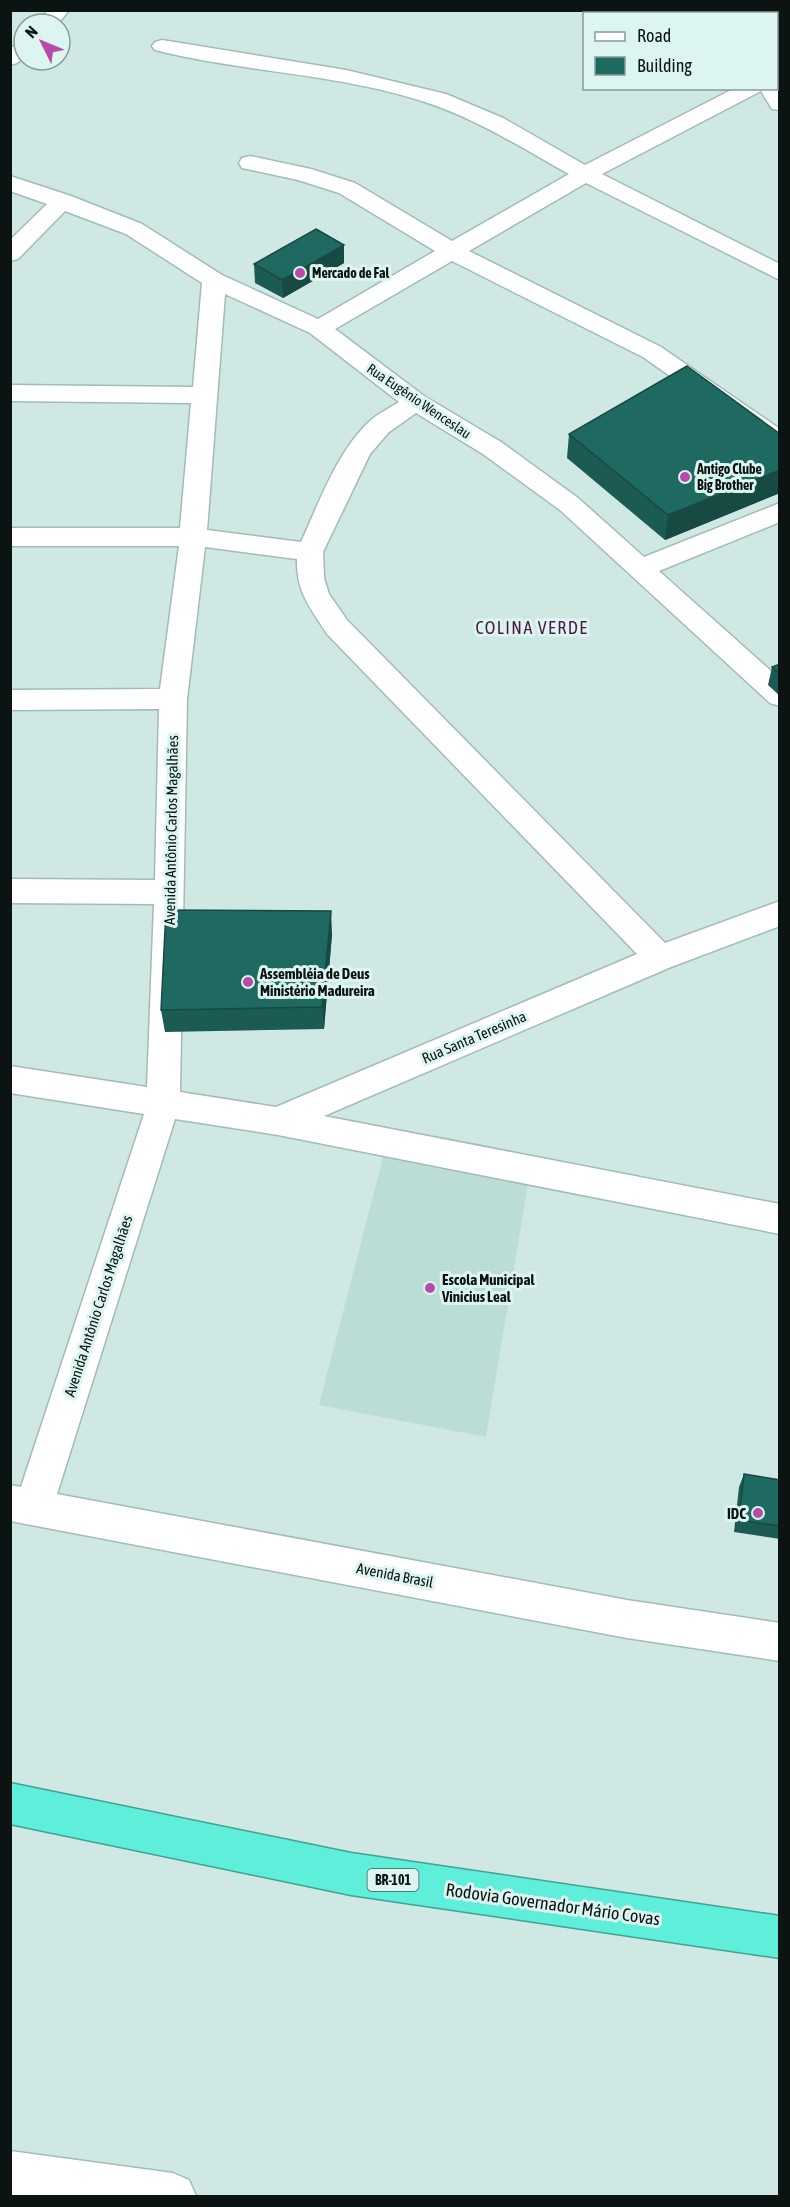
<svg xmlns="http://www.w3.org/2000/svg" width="790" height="2207" font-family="'Asap Condensed',sans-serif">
<rect width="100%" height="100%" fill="#cfe8e3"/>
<path fill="#bbddd6" d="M387,1142L530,1171L486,1437L319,1405Z"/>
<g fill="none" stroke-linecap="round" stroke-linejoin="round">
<defs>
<path id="minor" d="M48,10H69L58,24H37Z
M720,10H741L742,14H721Z
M162,40L346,70L446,94L503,118L585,165L735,88H776V83L780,86V110L772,109L761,91L602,174L780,264V280L586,183L469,251L661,347L780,429V449L771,447L643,357L452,261L335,329L424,396L501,442L578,498L644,557L780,503V522L659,571L780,679V706L770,703L560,510L483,454L416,413L389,432L370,454L323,552L324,578L329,594L347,620L665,943L780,901V926L671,967L324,1116L780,1204V1234L278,1135L175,1119L57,1494L627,1600L780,1623V1661L627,1638L10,1521V1485L21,1487L144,1114L10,1093V1066L147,1087L154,904L10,903V879L155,880L159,709L10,710V690L160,689L179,546H10V528H180L191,403L10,401V385L193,387L202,283L126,234L65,211L18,259L10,261V240L47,204L10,191V176L71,196L142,224L222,275L318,319L435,251L339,193L298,180L242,168L239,163L242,158L250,156L311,169L355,183L452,241L569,174C524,149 480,121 431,104C342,73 245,73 155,50L152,46L155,42ZM225,294L310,333L399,402C390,408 379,413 371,420C337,451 320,501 301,542L207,530ZM205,547L297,559C296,592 310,607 327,634L637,954L276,1107L180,1092L187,699Z
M24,41V58L17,63L10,65V48Z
M10,2151L173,2173L189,2180L196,2196H10Z"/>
<path id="highway" d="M10,1783L351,1853L780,1916V1958L351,1895L10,1824Z"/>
</defs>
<use href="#minor" stroke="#a3bbb7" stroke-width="3"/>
<use href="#highway" stroke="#41a294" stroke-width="3"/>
<use href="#minor" fill="#fff" fill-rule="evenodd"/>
<use href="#highway" fill="#5eeeda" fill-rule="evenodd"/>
</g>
<path fill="#1b5b53" d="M344,263L283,298L255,283L254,264Z
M569,434H780V493L665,540L567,458Z
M780,664V696L768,685L772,667Z
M332,934L324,1029L165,1032L161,1010Z
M744,1474L780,1480V1539L734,1532L739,1487Z"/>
<path fill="#164a43" d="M344,245V263L283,298L282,280Z
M780,470V493L665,540L668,515Z
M331,911L332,934L324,1029L322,1007Z"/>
<path fill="#1f6a60" stroke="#164a43" stroke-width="1.5" d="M316,229L344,245L282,280L254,264Z
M687,366L780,434V470L668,515L569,434Z
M780,664V674L772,667Z
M166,910L331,911L322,1007L161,1010Z
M744,1474L780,1480V1526L739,1520Z"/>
<g fill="#b74baa" stroke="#dcf5f0" stroke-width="2">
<circle cx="300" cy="273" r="6"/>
<circle cx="685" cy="477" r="6"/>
<circle cx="248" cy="982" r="6"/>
<circle cx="430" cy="1288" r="6"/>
<circle cx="758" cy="1513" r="6"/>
</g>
<g text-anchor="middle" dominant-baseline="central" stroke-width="6" stroke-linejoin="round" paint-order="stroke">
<g font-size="14" font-weight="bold" fill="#0b1412" stroke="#dcf5f0" text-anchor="start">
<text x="312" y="273">Mercado de Fal</text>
<text x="697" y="469">Antigo Clube<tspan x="697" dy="16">Big Brother</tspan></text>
</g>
<g font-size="14" fill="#0b1412" stroke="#dcf5f0">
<text transform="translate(419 401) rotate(34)">Rua Eugênio Wenceslau</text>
</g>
<rect fill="#dcf5f0" stroke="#4a5855" stroke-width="1.5" x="367.5" y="1869" width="51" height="22" rx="4.5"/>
<g font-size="14" font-weight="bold" fill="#0b1412">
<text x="393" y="1880">BR-101</text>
</g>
<g font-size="15" fill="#0b1412" stroke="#dcf5f0">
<text transform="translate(171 830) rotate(-89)">Avenida Antônio Carlos Magalhães</text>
<text transform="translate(474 1037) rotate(-23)">Rua Santa Teresinha</text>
<text transform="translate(98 1306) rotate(-72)">Avenida Antônio Carlos Magalhães</text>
<text transform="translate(395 1575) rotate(11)">Avenida Brasil</text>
</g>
<g font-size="15" font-weight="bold" fill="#0b1412" stroke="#dcf5f0" text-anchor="start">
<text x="260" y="973">Assembléia de Deus<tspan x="260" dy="17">Ministério Madureira</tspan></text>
<text x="442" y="1279">Escola Municipal<tspan x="442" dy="17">Vinicius Leal</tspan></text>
<text x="746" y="1513" text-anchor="end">IDC</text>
</g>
<g font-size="18" letter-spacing="1.5" fill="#4c1846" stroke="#dcf5f0">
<text x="532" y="627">COLINA VERDE</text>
</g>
<g font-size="18" fill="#0b1412" stroke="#dcf5f0">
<text transform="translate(553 1904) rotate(8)">Rodovia Governador Mário Covas</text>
</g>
</g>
<rect width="790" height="2207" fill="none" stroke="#0b1412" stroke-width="24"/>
<rect x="583" y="12" width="195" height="78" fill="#dcf5f0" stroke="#889b97" stroke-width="1.5"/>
<rect x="595" y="32" width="30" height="9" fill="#ffffff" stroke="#889b97" stroke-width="1.5"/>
<text x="637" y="42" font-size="18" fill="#0b1412">Road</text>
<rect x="595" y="57" width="30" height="18" fill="#1f6a60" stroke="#889b97" stroke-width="1.5"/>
<text x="637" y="72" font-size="18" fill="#0b1412">Building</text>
<g transform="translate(42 42) rotate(313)"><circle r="28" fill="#dcf5f0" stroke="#889b97" stroke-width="1.5"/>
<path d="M0-4.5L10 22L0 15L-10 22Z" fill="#b74baa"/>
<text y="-9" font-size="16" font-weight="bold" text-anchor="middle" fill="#0b1412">N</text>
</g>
</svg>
